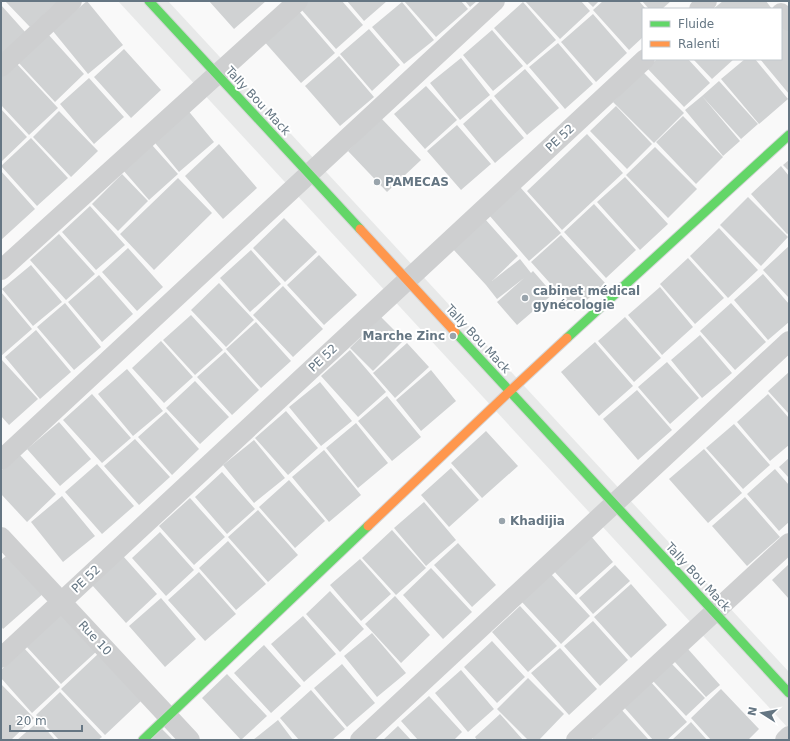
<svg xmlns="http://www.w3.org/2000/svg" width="790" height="741" font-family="'DejaVu Sans',sans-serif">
<rect width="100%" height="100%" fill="#f9f9f9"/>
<path fill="#e8e9e9" d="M118,1H168L789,672V729Z"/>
<path fill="#d0d2d3" d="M5,1H58L30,27Z
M87,1L123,45L88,74L52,30Z
M209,1H266L234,29Z
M307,1H342L363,25L336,49L300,8Z
M347,1H387L364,21Z
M404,1H461L468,9L436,37Z
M465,1H477L470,7Z
M525,1H581L590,11L560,39Z
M587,1H599L593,7Z
M603,1H639L646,9H643V37L629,50L593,10Z
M642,1H671L662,9H649Z
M723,1H766L772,9H713Z
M402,2L434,40L404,64L372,27Z
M523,2L556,40L527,65L494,28Z
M1,5L26,33L1,54Z
M297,9L335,53L301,83L262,39Z
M593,14L627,53L596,82L561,42Z
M783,24L789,31V94L760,59H781V26Z
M369,29L400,65L372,91L340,54Z
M492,30L523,66L493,91L463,55Z
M47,33L84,74L55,102L17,61Z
M558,43L593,84L565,109L529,67Z
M124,49L161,90L131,118L94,77Z
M339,56L374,97L340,126L305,86Z
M461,58L490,95L460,120L430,83Z
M657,59H688L710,83L684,107L647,68Z
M693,59H734L712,79Z
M745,59H755L788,99L759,124L721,79Z
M16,63L58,108L29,135L1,105V77Z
M525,69L559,108L527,135L494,96Z
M643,72L684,113L654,143L613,102Z
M89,78L124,117L94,144L60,104Z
M719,81L758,124L741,139L702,96Z
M426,86L457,120L425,149L394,114Z
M702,96L740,141L723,156L685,110Z
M491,99L524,138L495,163L463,124Z
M616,106L652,144L627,169L590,131Z
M186,108L214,142L179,172L151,138Z
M1,109L27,137L1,162Z
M59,111L98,151L71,177L33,137Z
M683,116L723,157L696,184L656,142Z
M381,118L421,160L387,192L348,151Z
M457,125L491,164L461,190L427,151Z
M587,134L623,173L562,230L527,191Z
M31,138L68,178L37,206L1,166Z
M219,144L257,188L223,219L185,176Z
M152,145L178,174L149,200L123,170Z
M655,147L697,189L668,218L626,175Z
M789,160V171L783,165Z
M781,166L789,176V233L787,234L751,194Z
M1,171L35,209L1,240Z
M122,174L148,201L118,231L92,204Z
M625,177L668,224L640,250L597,202Z
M178,178L212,213L154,270L120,234Z
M520,187L561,233L529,261L489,215Z
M748,197L788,237L761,266L720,225Z
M594,204L636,250L606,278L564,232Z
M90,206L125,245L96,270L62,232Z
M284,218L317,252L285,282L253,248Z
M485,219L518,256L492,281L520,259L531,273L533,271L553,294L517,325L497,302L524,278L497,299L486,285L452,248Z
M719,228L758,270L728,298L690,256Z
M59,234L95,274L66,300L30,260Z
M561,235L605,283L575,311L531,262Z
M789,246V298L763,270Z
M128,248L163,287L137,311L102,272Z
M251,250L281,284L250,312L220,278Z
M319,255L357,295L324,325L287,285Z
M688,258L724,298L695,324L660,284Z
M31,265L62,302L33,326L2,289Z
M763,274L789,304V322L768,340L734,300Z
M99,275L133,314L102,342L68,302Z
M219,283L254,320L226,347L191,310Z
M283,286L323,329L293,357L253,315Z
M660,287L693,327L662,355L628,315Z
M1,292L32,329L1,356Z
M65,303L101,347L74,370L37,327Z
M731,303L766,342L735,370L700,331Z
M191,315L223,350L195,375L163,340Z
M381,317L404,340L373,371L350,348Z
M625,317L661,358L634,382L598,341Z
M256,322L291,361L261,388L226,349Z
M36,330L71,372L40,399L5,357Z
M700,335L732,373L702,398L671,360Z
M161,341L193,377L164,403L132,368Z
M595,342L633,386L599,416L561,372Z
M407,343L429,367L395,398L373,373Z
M350,350L386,392L358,417L321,376Z
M225,352L259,390L232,415L197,377Z
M1,359L38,399L9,425L1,416Z
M667,362L699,398L670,424L638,387Z
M127,369L163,411L133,436L98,394Z
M431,370L456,401L421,431L396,400Z
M789,372V414L768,391Z
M195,381L229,417L200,444L166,408Z
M320,382L352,421L321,446L289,407Z
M637,390L672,430L638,460L603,419Z
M92,394L131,438L102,463L63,420Z
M768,394L789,418V445L770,461L737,422Z
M387,396L421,437L392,461L358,421Z
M286,411L318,448L288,475L255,438Z
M166,412L199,449L172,475L138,437Z
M59,422L91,459L60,486L27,449Z
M356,423L388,463L358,488L326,448Z
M734,424L770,465L743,489L706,448Z
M486,431L518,466L482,498L451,463Z
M135,439L170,477L139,505L104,466Z
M254,440L285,478L254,503L223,465Z
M704,449L742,493L708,523L669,479Z
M324,450L361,495L329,522L292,477Z
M19,454L56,494L27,522L1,494V471Z
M789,458V478L779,467Z
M97,464L134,506L102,534L65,492Z
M451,468L479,500L449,527L421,495Z
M775,469L789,485V522L779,531L747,494Z
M222,472L255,509L227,534L195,497Z
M289,480L325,521L295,548L259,507Z
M62,496L95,536L63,562L31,522Z
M745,497L780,537L747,566L712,526Z
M190,498L225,537L194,565L159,526Z
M424,502L456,540L426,566L394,528Z
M258,510L298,555L268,582L228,537Z
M392,530L426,568L396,595L362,558Z
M160,532L194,570L166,596L132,558Z
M590,535L613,562L576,595L552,569Z
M228,541L266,584L236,610L199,568Z
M458,543L496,585L472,607L434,565Z
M10,553L45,592L3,629L1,626V560Z
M123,556L157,594L126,623L92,585Z
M360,559L391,594L361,621L330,585Z
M789,564V599L772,580Z
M615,565L630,581L593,614L579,598Z
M431,568L472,612L443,639L403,595Z
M199,572L236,614L205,641L168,600Z
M550,573L590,616L561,644L521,601Z
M631,584L667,625L631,658L594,617Z
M330,591L364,629L340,652L306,614Z
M395,596L430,635L401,663L365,624Z
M161,598L196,639L165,667L129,626Z
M520,606L557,646L528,672L492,632Z
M62,613L97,651L61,684L26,646Z
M303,616L336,654L304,682L271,644Z
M593,621L628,660L600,686L564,646Z
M372,633L406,673L377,697L344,656Z
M492,641L525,677L497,703L464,667Z
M264,645L301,686L271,713L234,673Z
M24,648L60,687L32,713L1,678V670Z
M560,648L597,689L569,715L531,673Z
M688,649L720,685L706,697L674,661Z
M99,653L142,700L105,735L61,689Z
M671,663L705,698L686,716L653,681Z
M342,664L375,703L347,727L314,688Z
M461,670L494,709L468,732L435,693Z
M227,674L267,716L241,740L202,698Z
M528,678L564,714L539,740H528L497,709Z
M650,681L687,722L667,740H653L623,706Z
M1,684L34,718L11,740H1Z
M721,689L759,729L748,740H711L691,718Z
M311,690L345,729L332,740H299L280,718Z
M60,692L102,737L98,740H59L36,715Z
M429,696L462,732L454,740H418L401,721Z
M620,708L649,740H594L590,736Z
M500,714L523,740H477L475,737Z
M278,720L293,740H253Z
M39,721L55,740H17Z
M691,722L707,740H672Z
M398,726L411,740H383Z
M161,728L173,740H149Z"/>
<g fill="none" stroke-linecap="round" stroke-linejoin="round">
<defs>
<path id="fast" d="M149,1L360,229
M455,332L789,693
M567,338L789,135
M143,740L368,526"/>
<path id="slow" d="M360,229L455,332
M368,526L510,391L567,338"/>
</defs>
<use href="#fast" stroke="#d5d6d7" stroke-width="11"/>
<use href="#slow" stroke="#d5d6d7" stroke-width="11"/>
<path stroke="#cecfd0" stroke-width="20" d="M699,9L707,1
M781,13L789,21
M1,67L72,1
M1,270L298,1
M1,460L495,1
M1,537L190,740
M1,658L645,59
M360,740L789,341
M576,740L789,543
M785,740L789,736"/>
<use href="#fast" stroke="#63d668" stroke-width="9"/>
<use href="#slow" stroke="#ff974d" stroke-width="9"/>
</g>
<g fill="#99a4ac" stroke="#fff" stroke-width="1.5">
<circle cx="377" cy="182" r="4"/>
<circle cx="525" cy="298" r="4"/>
<circle cx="453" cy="336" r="4"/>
<circle cx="502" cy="521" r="4"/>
</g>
<g text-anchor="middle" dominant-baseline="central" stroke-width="4" stroke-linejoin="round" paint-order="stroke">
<g font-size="12" fill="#657683" stroke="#fff">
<text transform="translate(258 101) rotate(47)">Tally Bou Mack</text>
<text transform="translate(560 138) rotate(-43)">PE 52</text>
<text transform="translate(478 339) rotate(47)">Tally Bou Mack</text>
<text transform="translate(323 358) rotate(-43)">PE 52</text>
<text transform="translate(698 577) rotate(47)">Tally Bou Mack</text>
<text transform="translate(86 579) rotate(-43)">PE 52</text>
<text transform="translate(95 638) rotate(47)">Rue 10</text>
</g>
<g font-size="12" font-weight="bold" fill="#657683" stroke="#fff" text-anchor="start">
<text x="385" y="182">PAMECAS</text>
<text x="533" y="291">cabinet médical<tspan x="533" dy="14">gynécologie</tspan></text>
<text x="445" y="336" text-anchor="end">Marche Zinc</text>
<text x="510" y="521">Khadijia</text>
</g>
</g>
<rect width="790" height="741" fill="none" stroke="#657683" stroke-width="4"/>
<rect x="642" y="8" width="140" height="52" fill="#ffffff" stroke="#c1c8cd"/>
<rect x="650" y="21" width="20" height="6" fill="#63d668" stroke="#c1c8cd"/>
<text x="678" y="28" font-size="12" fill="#657683">Fluide</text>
<rect x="650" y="41" width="20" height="6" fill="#ff974d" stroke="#c1c8cd"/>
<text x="678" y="48" font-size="12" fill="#657683">Ralenti</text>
<g transform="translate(762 713) rotate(281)" stroke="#ffffff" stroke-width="3" paint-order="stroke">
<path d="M0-3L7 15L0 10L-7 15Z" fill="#657683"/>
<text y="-6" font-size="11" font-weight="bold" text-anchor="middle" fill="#657683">N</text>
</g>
<path d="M10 725v6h72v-6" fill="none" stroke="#657683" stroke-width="2"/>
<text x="16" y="725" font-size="12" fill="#657683" stroke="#ffffff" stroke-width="3" paint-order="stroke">20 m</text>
</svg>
